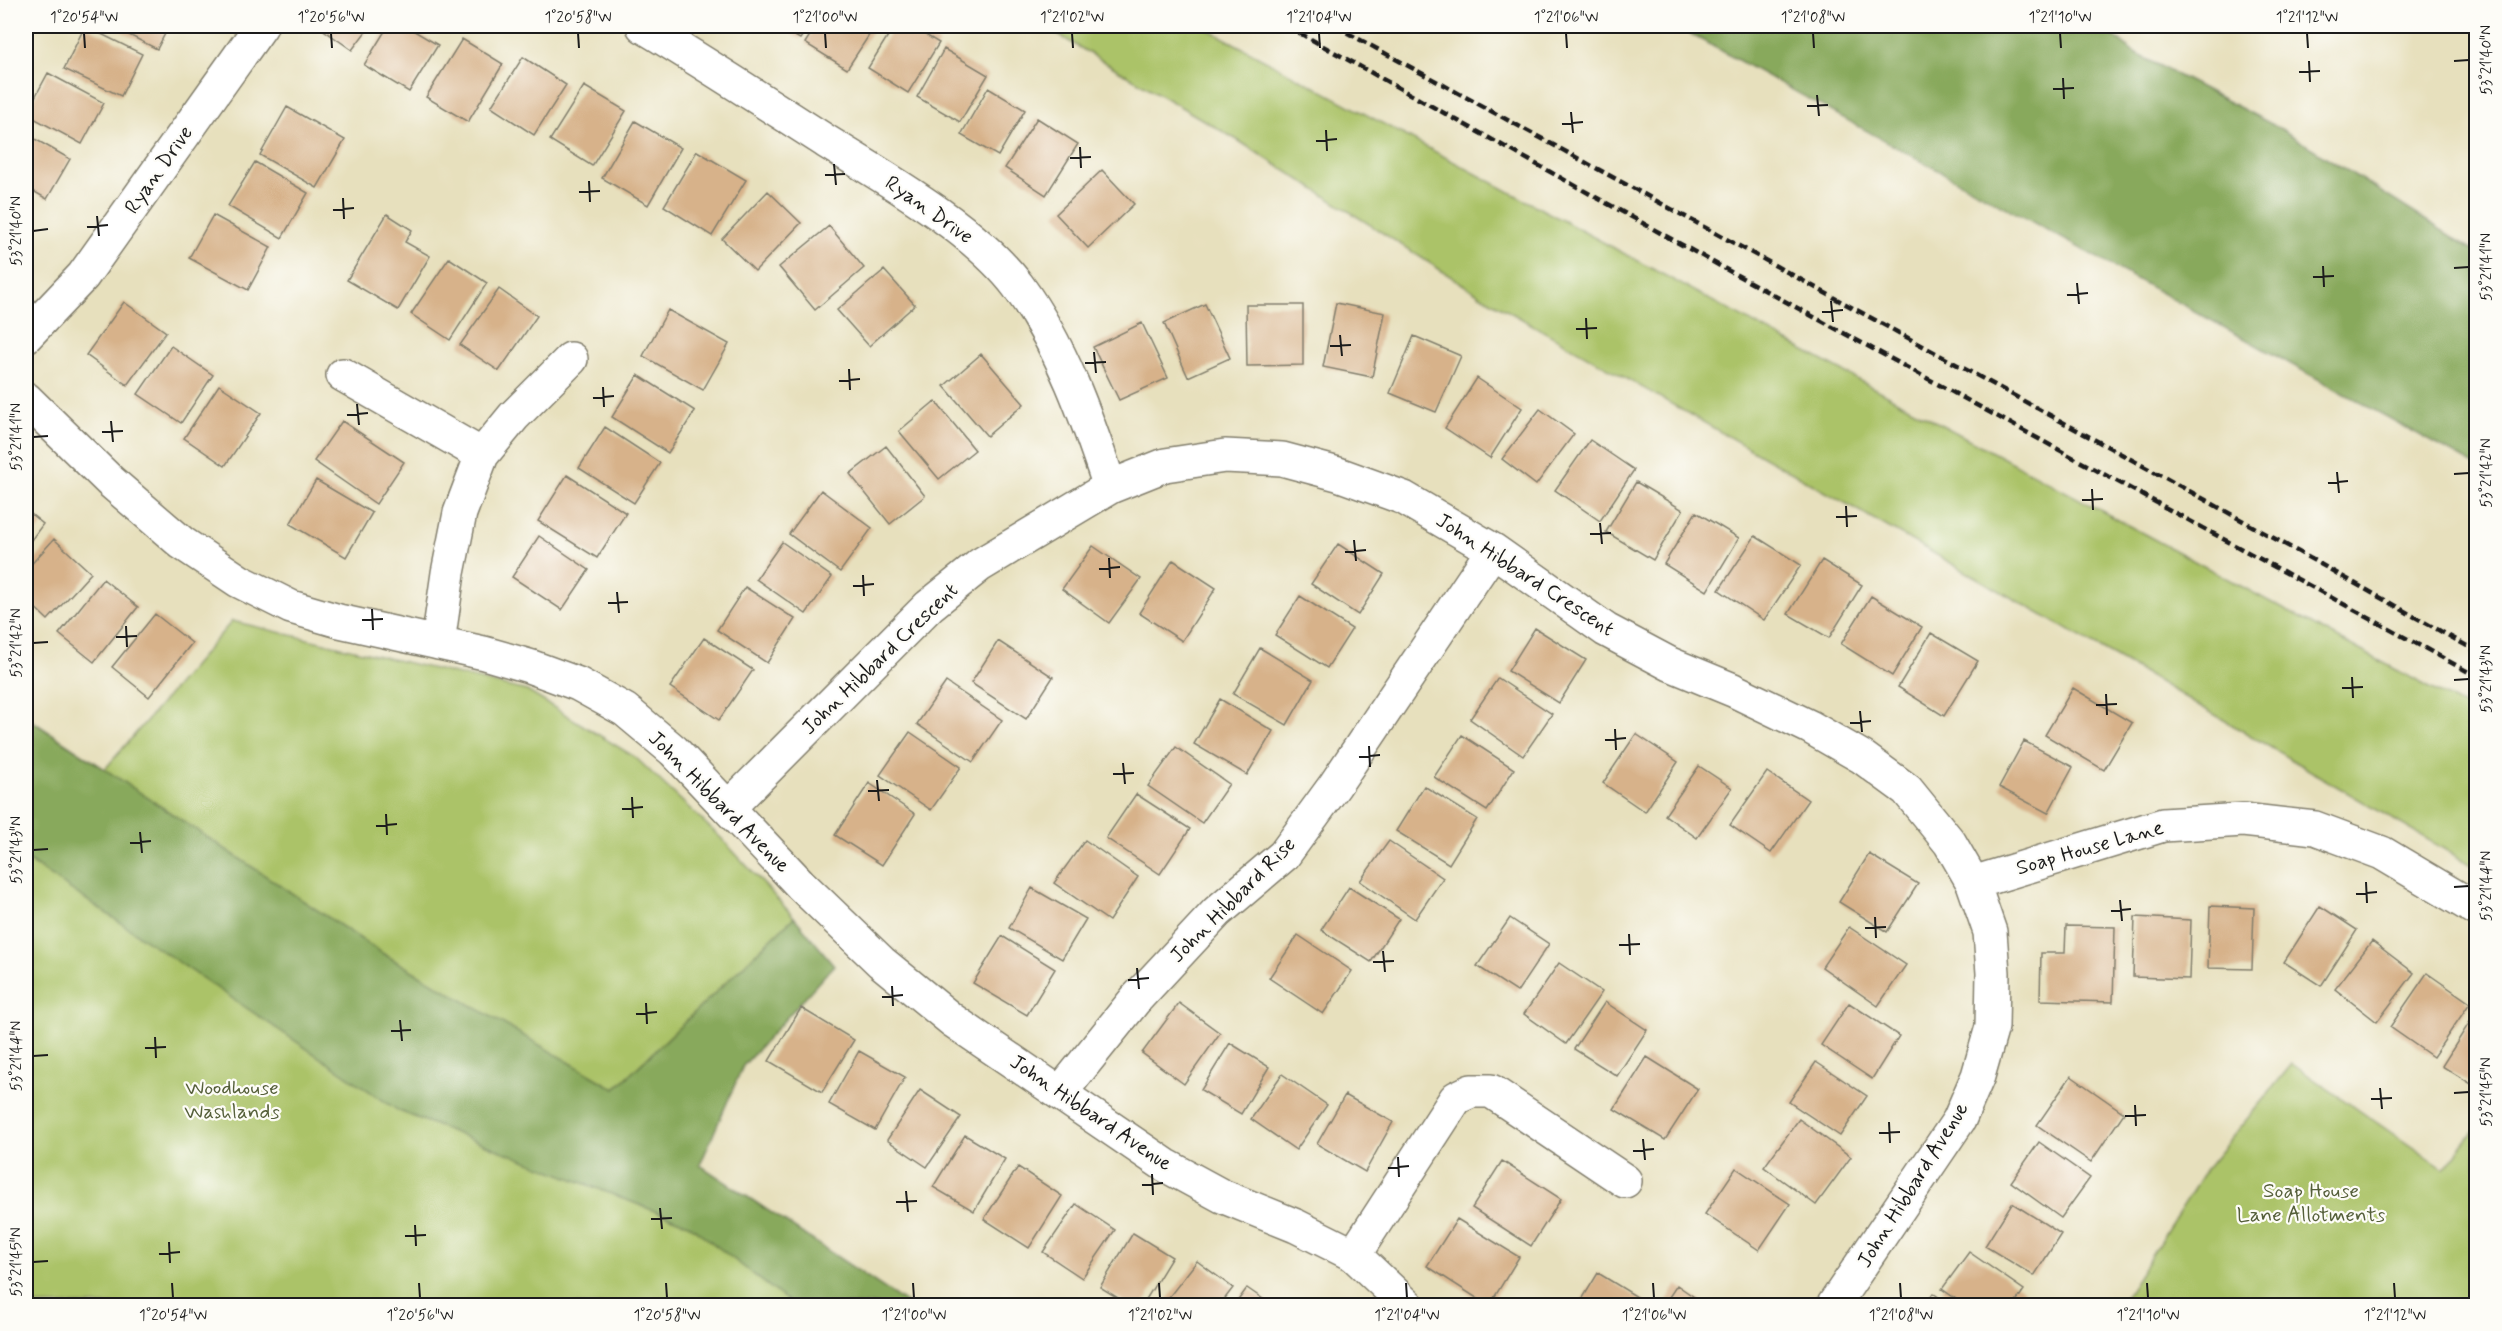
<svg xmlns="http://www.w3.org/2000/svg" width="2502" height="1331" font-family="Mynerve,sans-serif">
<rect width="100%" height="100%" fill="#fdfcf7"/>
<filter id="ink" filterUnits="userSpaceOnUse"><feTurbulence type="fractalNoise" baseFrequency=".0167" numOctaves="2"/><feDisplacementMap in="SourceGraphic" scale="12" xChannelSelector="R" yChannelSelector="G"/><feConvolveMatrix kernelMatrix="1 2 1 2 8 2 1 2 1" color-interpolation-filters="sRGB"/></filter>
<filter id="wash" filterUnits="userSpaceOnUse"><feTurbulence type="fractalNoise" baseFrequency=".008" numOctaves="4" result="noise"/><feDisplacementMap in="SourceGraphic" scale="24" xChannelSelector="R" yChannelSelector="G"/><feGaussianBlur stdDeviation="1.35" result="paint"/><feColorMatrix in="noise" values="0 0 0 0 0 0 0 0 0 0 0 0 0 0 0 0 0 1.4 0 .05"/><feComposite in="paint" operator="in"/></filter>
<g filter="url(#wash)">
<rect width="100%" height="100%" fill="#e7e0bd"/>
<path fill="#abc368" stroke="#647042" stroke-width="1.5" d="M1043,26H1202L2469,709L2476,713V868L2130,665L1478,294L1239,141Z
M232,621L527,691L635,757L721,838L794,917L615,1089L700,1165L909,1305H26V717L105,769Z
M2292,1064L2444,1169L2476,1128V1290L2466,1305H2120L2207,1168Z"/>
<path fill="#88a95c" stroke="#52623c" stroke-width="1.5" d="M1676,26H2102L2133,52L2283,130L2476,252V466Z
M26,717L382,953L615,1089L794,917L834,965L743,1066L700,1165L909,1305H793L688,1224L399,1111L26,859Z"/>
<g id="blocks">
<path fill="#d7b28a" d="M85,26L142,54L121,96L64,69Z
M111,26H169L157,49Z
M318,26H370L352,50Z
M388,26H406L438,45L409,92L364,65Z
M777,26H809L800,39Z
M816,26H875L847,69L805,43Z
M894,26H911L939,43L908,93L868,68Z
M462,39L503,64L468,122L426,97Z
M944,49L988,75L960,122L917,97Z
M523,57L566,85L534,135L491,107Z
M48,73L104,103L82,144L26,114Z
M584,86L626,111L592,166L550,140Z
M988,88L1025,110L998,156L961,135Z
M287,107L345,140L317,188L260,155Z
M1037,118L1078,144L1046,195L1005,168Z
M635,121L681,148L648,205L602,178Z
M26,134L70,159L47,199L26,187Z
M697,151L746,180L712,236L664,206Z
M255,162L308,193L282,238L228,206Z
M1102,170L1134,204L1088,248L1056,214Z
M768,191L801,223L755,271L722,239Z
M387,214L412,230L405,242L430,256L398,310L347,280Z
M213,215L271,247L248,290L189,258Z
M829,226L864,268L815,310L779,267Z
M449,258L487,283L450,340L411,314Z
M884,270L915,305L869,346L837,310Z
M499,289L537,316L499,371L460,345Z
M124,302L166,332L127,385L86,355Z
M1336,303L1385,313L1372,377L1323,367Z
M1205,304L1230,358L1188,377L1164,323Z
M1246,305H1303V365L1247,366Z
M668,310L729,344L703,390L643,356Z
M1142,323L1168,378L1119,400L1093,347Z
M1414,336L1461,356L1436,412L1390,393Z
M171,346L213,375L181,423L138,394Z
M981,354L1024,404L987,436L944,386Z
M638,375L695,411L668,453L612,417Z
M1477,378L1522,408L1490,458L1445,428Z
M219,385L261,413L225,466L184,438Z
M935,401L975,450L939,479L899,431Z
M1540,409L1574,434L1536,485L1502,459Z
M342,421L404,462L376,504L314,461Z
M605,427L660,463L634,503L579,468Z
M1590,440L1634,470L1600,521L1555,490Z
M886,446L925,496L890,524L850,474Z
M567,475L626,513L597,558L538,521Z
M316,480L372,513L346,557L290,524Z
M1636,482L1683,510L1653,560L1606,532Z
M821,490L872,528L840,572L789,534Z
M26,510L43,524L26,547Z
M1696,512L1739,538L1707,591L1664,564Z
M539,536L589,570L562,610L512,577Z
M1755,536L1801,565L1764,620L1719,590Z
M54,539L91,573L48,620L26,599V570Z
M782,542L832,577L806,614L756,579Z
M1338,544L1384,574L1358,615L1311,584Z
M1093,546L1141,579L1109,623L1062,589Z
M1173,560L1216,588L1182,641L1139,613Z
M1822,560L1862,585L1829,638L1788,614Z
M103,579L138,607L94,662L59,634Z
M745,587L795,619L767,663L717,630Z
M1300,596L1352,629L1327,668L1275,635Z
M1871,596L1922,627L1892,676L1841,644Z
M155,614L192,643L149,697L112,667Z
M1535,628L1586,660L1559,703L1508,671Z
M1931,633L1978,661L1944,716L1898,687Z
M704,638L753,670L719,720L670,687Z
M998,641L1053,677L1026,719L971,683Z
M1260,648L1313,680L1287,725L1233,694Z
M1498,678L1552,714L1523,756L1470,719Z
M946,682L1002,720L973,762L917,724Z
M2073,688L2132,723L2104,770L2045,735Z
M1220,699L1273,731L1247,775L1194,744Z
M910,732L961,767L931,810L880,775Z
M1636,734L1678,762L1645,812L1603,783Z
M1462,735L1514,769L1487,811L1434,777Z
M2024,741L2073,767L2048,813L1999,787Z
M1176,747L1229,784L1202,823L1148,786Z
M1699,766L1732,788L1697,838L1665,815Z
M1767,772L1808,800L1771,853L1730,825Z
M869,783L915,814L882,865L835,835Z
M1424,786L1477,819L1449,864L1396,831Z
M1136,794L1190,829L1160,874L1106,838Z
M1085,840L1138,877L1109,921L1054,883Z
M1389,841L1443,878L1415,919L1360,881Z
M1869,854L1918,884L1887,932L1839,902Z
M1349,887L1399,919L1371,962L1321,930Z
M1032,888L1086,919L1062,959L1009,928Z
M2210,906L2254,908L2252,969L2208,968Z
M2320,906L2357,930L2321,986L2284,962Z
M2135,917L2191,920L2189,979L2133,977Z
M1510,918L1549,944L1517,992L1477,966Z
M2066,926L2115,927L2113,1002L2040,1000L2041,953H2065Z
M1849,927L1906,965L1878,1006L1822,967Z
M1298,935L1352,971L1323,1014L1269,978Z
M1002,936L1055,969L1027,1015L973,983Z
M2372,941L2414,973L2377,1022L2335,989Z
M1559,963L1602,992L1566,1044L1524,1014Z
M2427,973L2470,1003L2433,1057L2390,1027Z
M1605,1002L1647,1030L1617,1076L1574,1049Z
M1179,1003L1220,1033L1184,1084L1142,1053Z
M1849,1003L1899,1036L1872,1079L1821,1045Z
M801,1008L854,1040L822,1092L769,1061Z
M2476,1012V1087L2442,1066Z
M1230,1043L1269,1067L1241,1114L1201,1090Z
M859,1051L905,1077L875,1130L829,1104Z
M1647,1057L1698,1089L1665,1140L1614,1109Z
M1816,1062L1867,1096L1840,1136L1789,1102Z
M1282,1074L1327,1105L1296,1150L1251,1119Z
M2071,1076L2124,1113L2091,1162L2037,1125Z
M920,1090L961,1117L927,1167L887,1140Z
M1345,1095L1393,1122L1365,1172L1317,1144Z
M1799,1119L1851,1157L1816,1205L1764,1167Z
M965,1135L1005,1159L974,1211L933,1187Z
M2039,1142L2090,1178L2061,1218L2011,1182Z
M1502,1161L1561,1199L1531,1246L1472,1208Z
M1018,1167L1062,1196L1029,1248L984,1219Z
M1736,1168L1790,1204L1759,1250L1705,1214Z
M2012,1203L2061,1234L2034,1276L1985,1246Z
M1076,1204L1115,1230L1082,1278L1043,1252Z
M1457,1219L1519,1257L1489,1306L1427,1266Z
M1133,1233L1172,1257L1142,1306H1131L1100,1287Z
M1969,1252L2024,1290L2013,1306H1966L1942,1289Z
M1197,1261L1233,1288L1219,1306H1162Z
M1598,1273L1647,1303L1646,1306H1578Z
M1677,1285L1707,1306H1663Z
M1247,1288L1273,1306H1234Z
M1933,1293L1951,1306H1924Z"/>
</g>
</g>
<g filter="url(#ink)">
<use href="#blocks" fill-opacity="0" stroke="#827e6c" stroke-width="1.5"/>
<g fill="none" stroke-linecap="round" stroke-linejoin="round">
<defs>
<path id="street" d="M643,26C705,63 766,103 827,142C887,179 976,230 1018,286C1062,346 1087,418 1110,487
M26,336L83,276L261,26
M343,375L482,455
M26,399L110,481L182,543L239,581L291,607L339,621L484,653L529,666L578,684L625,710L674,751L800,884L881,962L952,1020L1165,1165L1222,1196L1296,1226L1354,1255L1408,1306
M438,643L448,573L460,513L482,455L514,416L571,359
M729,807L929,606L980,565L1110,487L1165,465L1225,456L1282,459L1338,474L1404,498L1493,550L1606,630L1670,664L1733,690L1810,727L1862,757L1907,790L1950,843L1973,883L1990,932L1993,973L1992,1027L1978,1076L1959,1120L1833,1306
M1973,883L2163,825L2243,820L2315,828L2382,853L2476,909
M1061,1092L1135,1000L1217,912L1284,855L1335,785L1493,550
M1354,1255L1456,1098L1471,1091H1491L1625,1181"/>
</defs>
<use href="#street" stroke="#827e6c" stroke-width="36"/>
<use href="#street" stroke="#fff" stroke-width="33"/>
<path stroke="#1c1c1c" stroke-width="4.5" stroke-dasharray="9 4.5" stroke-linecap="butt" d="M1287,26L1720,266L2476,676
M1335,26L2202,498L2476,651"/>
</g>
</g>
<path fill="none" stroke="#1c1c1c" stroke-width="2" d="M84,33L85,48M331,33L332,48M578,33L579,48M825,33L826,48M1072,33L1073,48M1319,33L1320,48M1566,33L1567,48M1813,33L1814,48M2060,33L2061,48M2307,33L2308,48M2309,61L2310,82M2454,61L2469,60M2299,72L2320,71M2063,78L2064,99M2053,89L2074,88M1817,95L1819,116M1807,106L1828,105M1571,112L1573,133M1562,124L1583,122M1326,130L1327,151M1316,141L1337,139M1080,147L1081,168M1070,158L1091,157M834,164L836,185M825,175L845,174M589,181L590,202M579,192L600,191M343,198L344,219M333,210L354,208M97,216L99,236M87,227L108,225M33,231L48,229M2323,266L2324,287M2454,268L2469,267M2313,277L2334,276M2077,283L2079,304M2067,295L2088,293M1831,301L1833,322M1822,312L1843,310M1586,318L1587,339M1576,329L1597,328M1340,335L1342,356M1330,346L1351,345M1094,352L1096,373M1085,363L1106,362M849,369L850,390M839,381L860,379M603,387L604,407M593,398L614,396M357,404L359,425M347,415L368,413M111,421L113,442M102,432L123,431M33,437L48,436M2337,472L2339,493M2454,474L2469,473M2328,483L2348,481M2092,489L2093,510M2082,500L2103,499M1846,506L1847,527M1836,517L1857,516M1600,523L1602,544M1590,534L1611,533M1354,540L1356,561M1345,552L1366,550M1109,558L1110,578M1099,569L1120,567M863,575L864,596M853,586L874,584M617,592L619,613M608,603L628,602M372,609L373,630M362,620L383,619M126,626L127,647M116,637L137,636M33,643L48,642M2352,677L2353,698M2454,680L2469,679M2342,688L2363,687M2106,694L2107,715M2096,705L2117,704M1860,711L1862,732M1850,723L1871,721M1615,729L1616,750M1605,740L1626,738M1369,746L1370,767M1359,757L1380,755M1123,763L1125,784M1113,774L1134,773M877,780L879,801M868,791L889,790M632,797L633,818M622,809L643,807M386,814L387,835M376,826L397,824M140,832L142,853M130,843L151,841M33,850L48,849M2366,882L2367,903M2454,887L2469,886M2356,894L2377,892M2120,900L2122,921M2111,911L2131,909M1875,917L1876,938M1865,928L1886,927M1629,934L1630,955M1619,945L1640,944M1383,951L1385,972M1373,962L1394,961M1137,968L1139,989M1128,980L1149,978M892,986L893,1006M882,997L903,995M646,1003L647,1024M636,1014L657,1012M400,1020L402,1041M391,1031L411,1030M155,1037L156,1058M145,1048L166,1047M33,1056L48,1055M2380,1088L2382,1109M2454,1093L2469,1092M2371,1099L2392,1098M2135,1105L2136,1126M2125,1116L2146,1115M1889,1122L1890,1143M1879,1133L1900,1132M1643,1139L1645,1160M1633,1151L1654,1149M1398,1157L1399,1177M1388,1168L1409,1166M1152,1174L1153,1195M1142,1185L1163,1183M906,1191L908,1212M896,1202L917,1201M660,1208L662,1229M651,1219L672,1218M415,1225L416,1246M405,1236L426,1235M169,1242L170,1263M159,1254L180,1252M33,1262L48,1261M172,1283L173,1298M419,1283L420,1298M666,1283L667,1298M913,1283L914,1298M1159,1283L1160,1298M1406,1283L1407,1298M1653,1283L1654,1298M1900,1283L1901,1298M2147,1283L2148,1298M2394,1283L2395,1298"/>
<g text-anchor="middle" dominant-baseline="central" stroke-width="4.5" stroke-linejoin="round" paint-order="stroke">
<g font-size="21" fill="#1c1c1c" stroke="#fdfcf7">
<text transform="translate(159 170) rotate(-55)">Ryan Drive</text>
<text transform="translate(929 210) rotate(35)">Ryan Drive</text>
<text transform="translate(1525 575) rotate(33)">John Hibbard Crescent</text>
<text transform="translate(880 659) rotate(-44)">John Hibbard Crescent</text>
<text transform="translate(719 802) rotate(45)">John Hibbard Avenue</text>
<text transform="translate(2090 848) rotate(-16)">Soap House Lane</text>
<text transform="translate(1233 900) rotate(-45)">John Hibbard Rise</text>
<text transform="translate(1091 1113) rotate(34)">John Hibbard Avenue</text>
<text transform="translate(1913 1185) rotate(-58)">John Hibbard Avenue</text>
</g>
<g font-size="21" fill="#555f3a" stroke="#fdfcf7">
<text x="232" y="1088">Woodhouse<tspan x="232" dy="24">Washlands</tspan></text>
<text x="2311" y="1191">Soap House<tspan x="2311" dy="24">Lane Allotments</tspan></text>
</g>
</g>
<rect width="2502" height="1331" fill="none" stroke="#fdfcf7" stroke-width="66"/>
<rect x="33" y="33" width="2436" height="1265" fill="none" stroke="#1c1c1c" stroke-width="2"/>
<g font-size="15" text-anchor="middle" fill="#1c1c1c">
<text x="84" y="22">1°20'54"W</text>
<text x="331" y="22">1°20'56"W</text>
<text x="578" y="22">1°20'58"W</text>
<text x="825" y="22">1°21'00"W</text>
<text x="1072" y="22">1°21'02"W</text>
<text x="1319" y="22">1°21'04"W</text>
<text x="1566" y="22">1°21'06"W</text>
<text x="1813" y="22">1°21'08"W</text>
<text x="2060" y="22">1°21'10"W</text>
<text x="2307" y="22">1°21'12"W</text>
<text transform="translate(2486 60) rotate(-90)" y="5">53°21'40"N</text>
<text transform="translate(16 231) rotate(-90)" y="5">53°21'40"N</text>
<text transform="translate(2486 267) rotate(-90)" y="5">53°21'41"N</text>
<text transform="translate(16 437) rotate(-90)" y="5">53°21'41"N</text>
<text transform="translate(2486 473) rotate(-90)" y="5">53°21'42"N</text>
<text transform="translate(16 643) rotate(-90)" y="5">53°21'42"N</text>
<text transform="translate(2486 679) rotate(-90)" y="5">53°21'43"N</text>
<text transform="translate(16 850) rotate(-90)" y="5">53°21'43"N</text>
<text transform="translate(2486 886) rotate(-90)" y="5">53°21'44"N</text>
<text transform="translate(16 1056) rotate(-90)" y="5">53°21'44"N</text>
<text transform="translate(2486 1092) rotate(-90)" y="5">53°21'45"N</text>
<text transform="translate(16 1262) rotate(-90)" y="5">53°21'45"N</text>
<text x="173" y="1320">1°20'54"W</text>
<text x="420" y="1320">1°20'56"W</text>
<text x="667" y="1320">1°20'58"W</text>
<text x="914" y="1320">1°21'00"W</text>
<text x="1160" y="1320">1°21'02"W</text>
<text x="1407" y="1320">1°21'04"W</text>
<text x="1654" y="1320">1°21'06"W</text>
<text x="1901" y="1320">1°21'08"W</text>
<text x="2148" y="1320">1°21'10"W</text>
<text x="2395" y="1320">1°21'12"W</text>
</g>
</svg>
